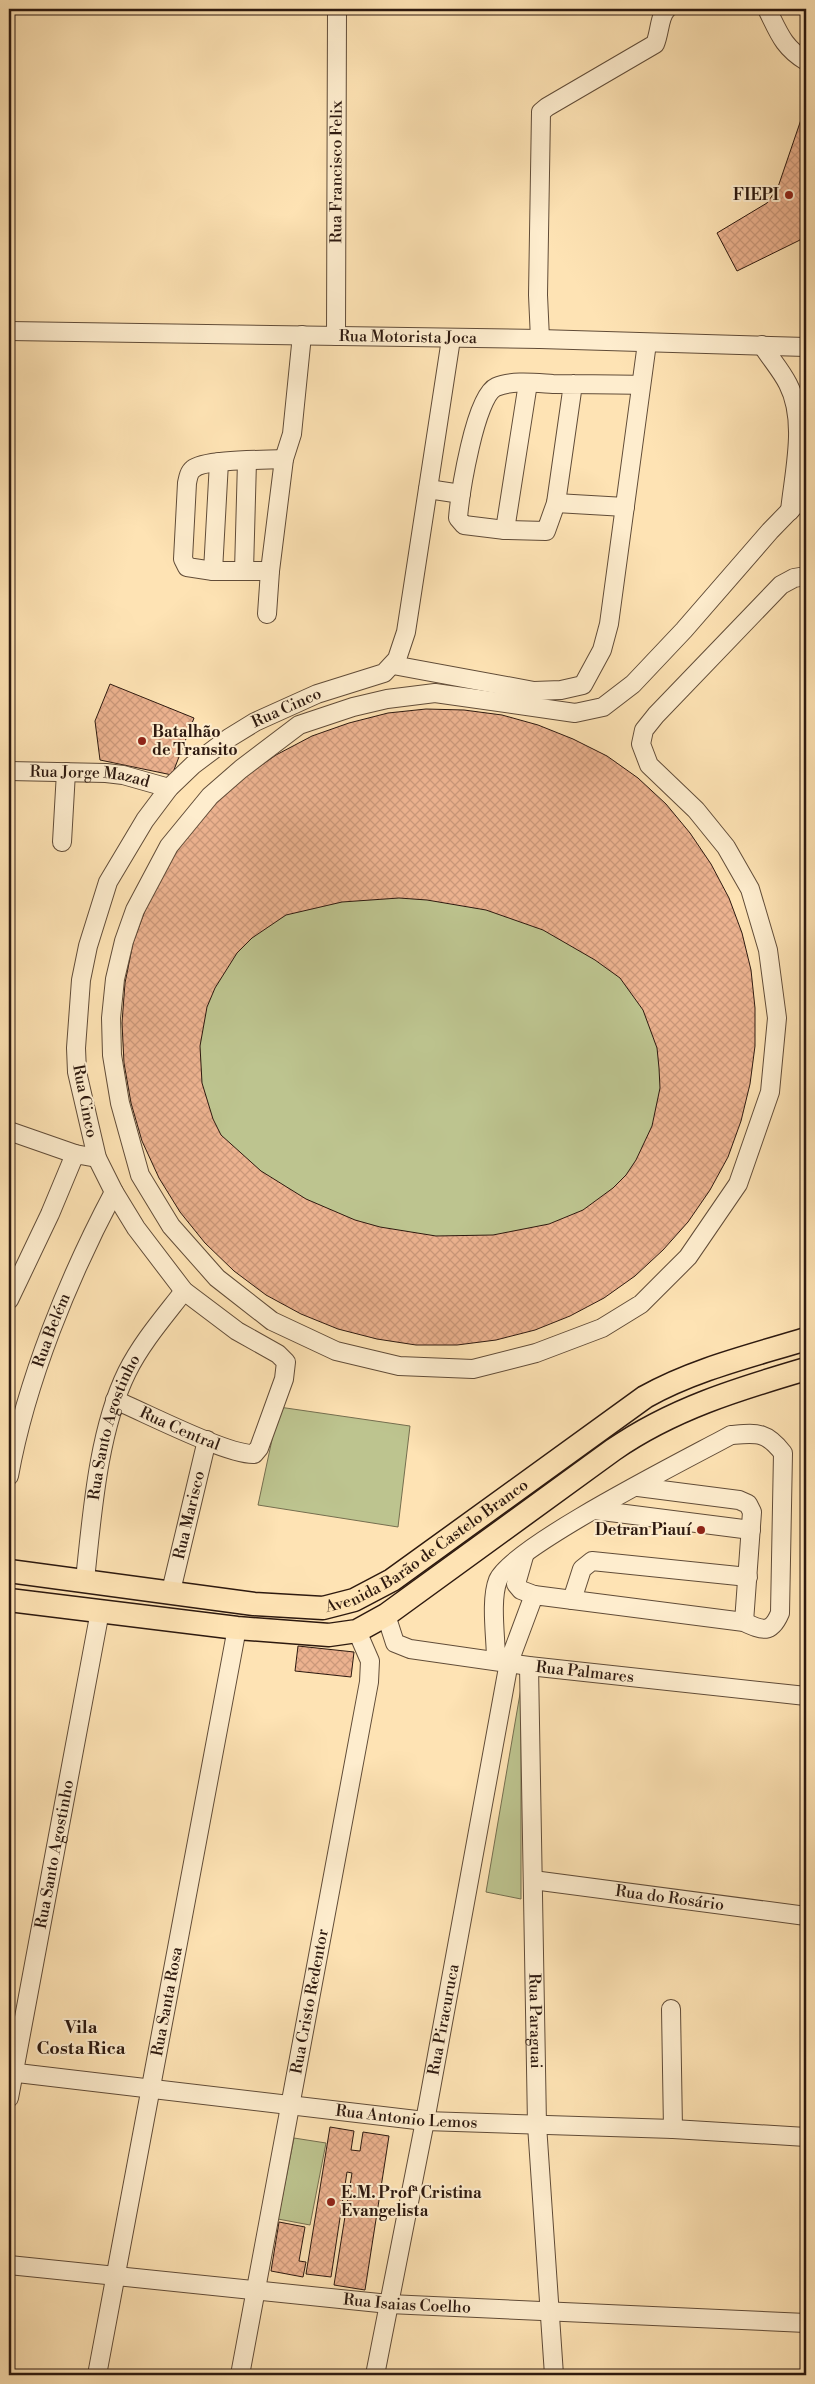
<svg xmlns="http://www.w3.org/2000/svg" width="815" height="2384" font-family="'Libre Bodoni',serif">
<defs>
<pattern id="building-cross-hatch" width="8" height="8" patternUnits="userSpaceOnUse" patternTransform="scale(1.25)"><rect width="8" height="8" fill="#ecb28f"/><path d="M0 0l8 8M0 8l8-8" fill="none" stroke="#cb987a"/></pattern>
</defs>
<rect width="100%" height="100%" fill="#fee3b4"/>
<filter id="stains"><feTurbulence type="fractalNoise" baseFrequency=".004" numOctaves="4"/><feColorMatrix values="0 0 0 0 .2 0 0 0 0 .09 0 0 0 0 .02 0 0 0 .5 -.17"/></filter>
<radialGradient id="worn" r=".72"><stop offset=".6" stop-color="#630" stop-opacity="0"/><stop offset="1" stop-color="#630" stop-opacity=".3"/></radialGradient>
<path fill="#bdc48f" stroke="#756e4f" d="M123 1027a315 315 0 1 1 630 0a315 315 0 1 1-630 0Z
M279,1407L410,1426L398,1527L258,1505Z
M521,1688V1899L486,1892Z
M294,2138L326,2143L310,2225L278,2219Z"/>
<path fill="url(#building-cross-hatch)" stroke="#2d190f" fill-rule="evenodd" d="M806,105V228L800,240L737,271L717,233L767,203L778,187Z
M110,684L194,718L172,775L100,760L95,721Z
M426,709L464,710L502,715L538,725L573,739L607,756L638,778L666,804L690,833L711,864L729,898L742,933L751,970L755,1008V1046L750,1084L741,1121L728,1157L710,1190L688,1222L663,1250L635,1276L604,1298L570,1316L535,1330L496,1340L457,1345H416L377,1339L338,1329L301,1314L266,1295L234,1271L205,1243L180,1212L159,1178L142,1141L131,1103L124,1063L122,1023L125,983L133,943L147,905L165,869L187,836L213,805L243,778L276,755L312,736L349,723L388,713ZM399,898L427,900L486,910L543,930L595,960L620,978L643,1010L657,1048L659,1068L660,1088L652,1126L636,1160L626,1175L613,1188L583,1210L549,1224L493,1235L436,1236L380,1227L355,1220L306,1199L261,1171L221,1135L213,1119L202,1083L200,1046L207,1007L215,988L237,953L252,938L286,915L342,902Z
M298,1646L354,1652L351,1677L295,1671Z
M330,2127L354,2131L351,2150L360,2151L363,2132L389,2136L365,2290L334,2285L352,2173L347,2172L331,2277L306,2274Z
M279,2222L305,2227L299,2261L306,2262L303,2277L271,2271Z"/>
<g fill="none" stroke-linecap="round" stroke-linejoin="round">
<defs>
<g id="minor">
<path d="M767,9C779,33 783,47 806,61"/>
<path id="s1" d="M9,331L540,339L806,347"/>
<path id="s2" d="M336,336L337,9"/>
<path d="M540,339L538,295L541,112L547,107L655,44C660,33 659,16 667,9"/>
<path d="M762,345C770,358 781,370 788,384C807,421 794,471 790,511"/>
<path d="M573,384L556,503L546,531L505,530L464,525L458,518C460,494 475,396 496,387C512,380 536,383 553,384C583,384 612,384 641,385"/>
<path d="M428,489L461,494"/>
<path d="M806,494L770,531L684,630L633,684L603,707L575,713L435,693L387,699L353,707L299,725L241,769L210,796L169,846L135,910L124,941L115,979L111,1018L112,1055L120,1103L140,1175L171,1226L217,1278L272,1321L336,1351L399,1366L473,1369L536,1353L602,1328L641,1304L688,1257L738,1184L770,1092L777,1018L768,950L750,889L726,847L696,810L649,765L641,744L644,730L656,715L781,585L794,578L806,576"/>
<path d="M556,503L625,507"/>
<path d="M505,530L528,383"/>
<path d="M213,571L219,462"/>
<path d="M244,571L247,461"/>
<path d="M270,571H213L187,567L183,559L187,483C188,478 189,472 193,469C204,459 267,460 284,459"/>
<path d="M267,614L270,571L284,459L292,434L302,335"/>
<path d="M393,665L534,691L561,690L583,685L602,650L609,624L647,343"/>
<path id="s3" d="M9,771L106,773L123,775L169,788"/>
<path d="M62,842L66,772"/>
<path d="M9,1131L75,1154"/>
<path d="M9,1300L50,1214L75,1154L97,1158"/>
<path id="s4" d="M115,1400C144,1412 227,1455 254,1454L259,1448L284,1379L286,1362L278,1354L237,1331L184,1291L136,1228L114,1192L97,1158L77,1072L76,1048L81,980L88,946L108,882L145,820L169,788L193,765L229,738L255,722L317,694L384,673L397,659L406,632L451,339"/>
<path id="s5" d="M9,1476C26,1381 69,1277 114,1192"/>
<path d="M638,1487L739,1500L748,1504L752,1512L744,1622"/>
<path d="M594,1510L751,1530"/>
<path d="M524,1556L516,1584L521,1590L534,1595"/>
<path id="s6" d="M85,1580C92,1515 98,1431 127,1372C142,1342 164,1317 184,1291"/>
<path id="s7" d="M171,1591L207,1440"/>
<path d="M572,1600L582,1569L592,1561L748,1577"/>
<path id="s8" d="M386,1615L395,1643L410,1649L529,1666L806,1696"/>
<path id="s9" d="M529,1666L537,2125L554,2375"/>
<path id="s10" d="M533,1880L806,1916"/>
<path d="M671,2009L673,2129"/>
<path id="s11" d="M9,2072L425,2121L673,2129L806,2137"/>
<path id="s12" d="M9,2098L100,1611"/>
<path id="s13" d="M9,2265L389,2304L806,2323"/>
<path id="s14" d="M97,2375L237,1628"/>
<path id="s15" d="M240,2375L369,1682L370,1661L357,1631"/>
<path id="s16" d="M375,2375L425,2121L509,1662L534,1595L744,1622C763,1631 771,1634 780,1613L783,1453C766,1431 757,1433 731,1435C691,1457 511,1547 498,1580C490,1600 496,1638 496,1660"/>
</g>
<g id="major">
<path id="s17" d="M9,1571L254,1604L323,1608L354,1600L392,1580L645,1397C695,1369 751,1356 806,1339"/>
<path d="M9,1600L237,1628L329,1635L357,1631L386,1615L613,1450C672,1409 738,1389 806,1369"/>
</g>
</defs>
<use href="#minor" stroke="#614c38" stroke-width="20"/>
<use href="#major" stroke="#2d190f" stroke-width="25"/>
<use href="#minor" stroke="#feedce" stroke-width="18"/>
<use href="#major" stroke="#fee3b4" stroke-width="22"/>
</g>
<g fill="#8f2418" stroke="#feedce" stroke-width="2">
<circle cx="789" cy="195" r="5"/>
<circle cx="142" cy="741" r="5"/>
<circle cx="701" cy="1530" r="5"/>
<circle cx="331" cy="2202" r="5"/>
</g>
<g text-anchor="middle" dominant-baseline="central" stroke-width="4" stroke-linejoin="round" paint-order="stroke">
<g font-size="16" fill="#2d190f" stroke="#feedce">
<text stroke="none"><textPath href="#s2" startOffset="164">Rua Francisco Felix</textPath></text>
<text stroke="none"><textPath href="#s1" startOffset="399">Rua Motorista Joca</textPath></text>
<text stroke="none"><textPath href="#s4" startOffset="1070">Rua Cinco</textPath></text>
<text stroke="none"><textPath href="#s3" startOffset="81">Rua Jorge Mazad</textPath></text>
<text transform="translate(85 1101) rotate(79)">Rua Cinco</text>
<text stroke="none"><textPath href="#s5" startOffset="152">Rua Belém</textPath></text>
<text stroke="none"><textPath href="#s4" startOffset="71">Rua Central</textPath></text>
<text stroke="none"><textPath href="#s6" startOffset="156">Rua Santo Agostinho</textPath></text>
<text stroke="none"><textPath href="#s7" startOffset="78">Rua Marisco</textPath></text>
<text stroke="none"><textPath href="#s17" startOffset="438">Avenida Barão de Castelo Branco</textPath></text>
<text stroke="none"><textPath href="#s8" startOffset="222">Rua Palmares</textPath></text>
<text stroke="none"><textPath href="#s12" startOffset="248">Rua Santo Agostinho</textPath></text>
<text stroke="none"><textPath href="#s10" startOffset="138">Rua do Rosário</textPath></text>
<text stroke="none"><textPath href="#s14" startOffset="380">Rua Santa Rosa</textPath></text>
<text stroke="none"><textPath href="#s15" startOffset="380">Rua Cristo Redentor</textPath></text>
<text stroke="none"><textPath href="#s16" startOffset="362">Rua Piracuruca</textPath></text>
<text stroke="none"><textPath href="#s9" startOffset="355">Rua Paraguai</textPath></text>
<text stroke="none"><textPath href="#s11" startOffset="400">Rua Antonio Lemos</textPath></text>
<text stroke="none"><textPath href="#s13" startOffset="400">Rua Isaias Coelho</textPath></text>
</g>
<g font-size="16" font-weight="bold" fill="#2d190f" stroke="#feedce" text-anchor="end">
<text x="779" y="195">FIEPI</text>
<text x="152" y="732" text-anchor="start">Batalhão<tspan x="152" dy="18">de Transito</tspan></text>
<text x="691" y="1530">Detran Piauí</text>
<text x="341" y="2193" text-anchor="start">E.M. Profª Cristina<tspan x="341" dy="18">Evangelista</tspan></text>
</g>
<g font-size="18" font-weight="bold" fill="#2d190f" stroke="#feedce">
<text x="81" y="2027">Vila<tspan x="81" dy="21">Costa Rica</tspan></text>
</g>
</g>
<rect width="815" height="2384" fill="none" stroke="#fee3b4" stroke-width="30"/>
<rect x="10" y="10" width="795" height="2364" fill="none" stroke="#2d190f" stroke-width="2.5"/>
<rect x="15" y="15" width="785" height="2354" fill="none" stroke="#2d190f"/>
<rect width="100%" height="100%" filter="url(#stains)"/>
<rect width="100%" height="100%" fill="url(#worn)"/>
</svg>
